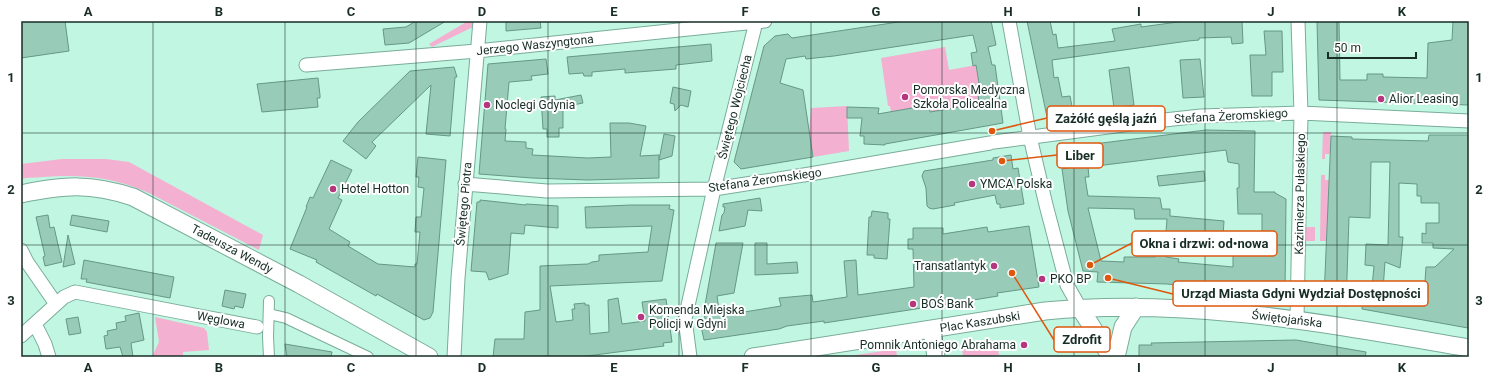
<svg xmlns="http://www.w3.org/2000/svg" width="1490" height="378" font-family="Roboto,sans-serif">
<rect width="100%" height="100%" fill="#c1f6e2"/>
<path fill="#f4b0d0" d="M468,21H476L475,29L471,28L436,45L432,47L429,44Z
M945,47L949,70L976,65L979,83L976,84L977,87H979L982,103L931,112L929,105L891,112L890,106H888L881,58Z
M847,106L849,151L813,157L809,132L811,108Z
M1323,132H1331L1330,154H1325V159H1322Z
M62,159H106L129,162L263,235L259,250L149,193C113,177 81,174 43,177C35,178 28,177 21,179V164Z
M1321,175H1325V180H1329L1327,241H1320Z
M1305,227H1315V241H1305Z
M155,317L204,328L207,332L209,350L183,352V357H152L159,342Z
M997,344L999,355L982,357H963L962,349Z
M896,349L897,357H843Z"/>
<path fill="#98ccb8" stroke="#659886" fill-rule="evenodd" d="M21,21H65L69,51L21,58Z
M416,21H446L409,43L385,45L383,29L406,27Z
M506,21H540L541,28L506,31Z
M905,21H991L996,45L988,47L992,65H995L1003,123L885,144V145L864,144V136H860L862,118H847V107L879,108L878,114L929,105L930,112L979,104L977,84L979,83L976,65L973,66L971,53L977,52L973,35L834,56L806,59L805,56L786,59L780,83L803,90L813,157L741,169L734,162L764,46L775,36L788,34L792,38Z
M1027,21H1050L1053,35L1056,34L1058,48L1115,41L1112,29L1141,24V27L1185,21H1242L1243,43L1232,44L1231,37L1199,38V40L1188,41L1052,60L1054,78L1058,77L1062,97L1070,96L1073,112L1047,117Z
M1317,21H1339L1340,80H1367V74H1383V77L1427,78L1428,43L1452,40L1453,21H1469V105L1319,100Z
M1264,31H1282L1283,72H1272V96H1252L1250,55H1266Z
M711,44L712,61L676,65V69L625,73V69L592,72V76H584L583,73L569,74L567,57Z
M546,59L548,74L531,76L532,80L509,82L505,129H506L505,141L526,142V148L533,149L532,155L588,158L611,157L610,123H629L646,126L640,156L659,155V178L588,180L532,178L479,174L488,64Z
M1200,59L1204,97L1183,98L1180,60Z
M454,67L457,77H455L450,136L426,134L431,85L372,142L376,146L366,159L343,141L358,122L410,71Z
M1129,67L1134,105L1114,108L1109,70Z
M318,78L320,95V98H317L318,107L262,112L257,84Z
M673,87L691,91L688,107L681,105L675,111L674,104L670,103Z
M581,95L583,103L563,107V128H559V137H547V129H543L541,97L555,96V100Z
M1206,130L1255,131L1254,192H1275V193L1286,199L1285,296L1167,284L1097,282L1098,272L1083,271L1068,211L1062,169L1068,168L1066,151H1070V147ZM1226,150L1228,162L1239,164V188H1237L1238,214H1262V239H1233V267L1178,262L1179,259L1166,257V243H1155V257H1124V262L1101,261L1088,208L1134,209L1135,219H1167L1166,232L1223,237L1224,221L1170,216V209H1162L1160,198L1088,196L1085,177H1089L1088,167Z
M664,134L675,136L672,156L659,160Z
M1429,135H1468V138H1469L1468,328L1362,309L1363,286L1372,287L1374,266L1365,265L1366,244L1388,245L1390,162H1371L1370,218L1349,217L1346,306L1336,304L1337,300L1324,298L1331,136L1352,137V139L1428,141ZM1399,183L1417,184V196H1421V203H1439V223H1426V234L1422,233V243H1433V248L1454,249L1435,267H1426L1424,296L1383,289L1385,262L1400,268L1403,237H1399Z
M1011,155L1013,169L1018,168L1024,204L1000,208V204H997L995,195L954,203L955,205L933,209L929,208L927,206L926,188L922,176L924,171L993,160V158Z
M418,157L446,160L433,312L430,318L424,320L377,294L376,296L316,262L317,260L290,249L307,207H306L310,197L313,198L331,160L352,170L338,198L342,200L329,229L350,242L348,246L378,264L415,267V264H417L420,232H415L416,217H421L424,188L418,187L419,177H416Z
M1204,171L1205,181L1159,186L1157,176Z
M760,198L762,211L748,210L745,226L719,231L722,215L724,213L725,207H723V204Z
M480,200L526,205V204L558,206V228L525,225L524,234L511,233L508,274L489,280L486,272L471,271L477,202H480Z
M631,205H670L669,209L674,210L662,281L550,286L556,322L573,320L572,309H575L574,304L585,303V305H589L590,334L609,332L608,300L618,298L622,324L645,321L642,302L666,299L672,342L663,343L664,346L579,357H493L495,339H524L525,312L540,310V266L588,264L592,262L599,261V255L648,252L652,226L586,228L585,207Z
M872,211L888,213V219H890L887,259L874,258V255H867L869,217H871Z
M48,215L50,228L54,227L62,262L45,266L43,257L45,256L36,217Z
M72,215L109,221L107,232L70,225Z
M1029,226L1039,287L997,293L998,296L955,303L824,323V321L787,326L779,329L704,340L701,326H704L703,319H705L704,312H706L705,305L716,243H743L734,293L717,296L720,316L781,306L779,298L812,295L813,302L847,297L844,261L856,260L858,295L914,287L913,249H908V239H913V228H943V234L987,227L988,232Z
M68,235L75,264L63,267Z
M755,243H767V264L797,262L798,273L755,275Z
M84,260L174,277L170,298L86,282L87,279H81Z
M225,290L246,294L243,308L235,306L234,309L222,306Z
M139,313L144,340L131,343L133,357H123L120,347L106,349L104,336L108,335L107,331L117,329L116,323L126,321L125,316Z
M78,317L81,333L69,335L66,319Z
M1296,340L1366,352L1365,357H1139V345H1152L1151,343Z
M285,344L332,352L331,357H287Z"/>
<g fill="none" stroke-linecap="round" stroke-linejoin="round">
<defs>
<path id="pedestrian" d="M269,314L286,318L368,357
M269,357L268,337L269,301"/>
<path id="minor" d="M1009,21L1030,137L1046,205L1067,285L1080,308
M306,65L477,51L765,21
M994,142L1146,122L1201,116L1301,113L1469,121
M465,184L547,191L714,189L810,174L990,143
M21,250L27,262L56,304
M1297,319L1301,113L1298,21
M35,324L45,344L49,357
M21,336L64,297L75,292L257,327
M454,357L458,278L480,21
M690,357L685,319L714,189L756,22"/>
<path id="tertiary" d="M21,194C65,185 90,183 133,197L299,284L429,357
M1080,308L1111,357
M932,330L936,357
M753,357L1045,311C1187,297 1329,324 1469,348
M1116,357L1123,327L1136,307"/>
</defs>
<use href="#pedestrian" stroke="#79ad9a" stroke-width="12"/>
<use href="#minor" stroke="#79ad9a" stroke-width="15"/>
<use href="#tertiary" stroke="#79ad9a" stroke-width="19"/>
<use href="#pedestrian" stroke="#fff" stroke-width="10"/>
<use href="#minor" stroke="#fff" stroke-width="13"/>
<use href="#tertiary" stroke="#fff" stroke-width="17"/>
</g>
<path fill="none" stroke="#172d25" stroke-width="1" stroke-opacity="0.55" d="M153,21V357M285,21V357M416,21V357M548,21V357M679,21V357M811,21V357M942,21V357M1074,21V357M1205,21V357M1337,21V357M21,133H1469M21,245H1469"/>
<g fill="#b6357f" stroke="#fff" stroke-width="1.5">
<circle cx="905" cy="97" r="4"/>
<circle cx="1381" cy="99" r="4"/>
<circle cx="487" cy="105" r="4"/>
<circle cx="972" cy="184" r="4"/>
<circle cx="333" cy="189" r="4"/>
<circle cx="994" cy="266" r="4"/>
<circle cx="1042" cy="279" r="4"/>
<circle cx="913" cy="304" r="4"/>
<circle cx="641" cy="317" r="4"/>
<circle cx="1024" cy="345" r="4"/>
</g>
<g text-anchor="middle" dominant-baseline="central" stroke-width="4" stroke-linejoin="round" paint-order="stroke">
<g font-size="12" fill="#172d25" stroke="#fff">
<text transform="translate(535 45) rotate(-6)">Jerzego Waszyngtona</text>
<text transform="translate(735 107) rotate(-76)">Świętego Wojciecha</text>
<text transform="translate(1231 116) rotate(-3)">Stefana Żeromskiego</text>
<text transform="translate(765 180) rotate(-8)">Stefana Żeromskiego</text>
<text transform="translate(1300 194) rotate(-89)">Kazimierza Pułaskiego</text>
<text transform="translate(464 204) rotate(-85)">Świętego Piotra</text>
<text transform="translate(232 249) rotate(28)">Tadeusza Wendy</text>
<text transform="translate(1287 319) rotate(7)">Świętojańska</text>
<text transform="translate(221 320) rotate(11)">Węglowa</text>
<text transform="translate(980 322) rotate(-9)">Plac Kaszubski</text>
</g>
<g font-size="12" fill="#172d25" stroke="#fff" text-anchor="start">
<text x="913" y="90">Pomorska Medyczna<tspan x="913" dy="14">Szkoła Policealna</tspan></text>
<text x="1389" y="99">Alior Leasing</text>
<text x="495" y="105">Noclegi Gdynia</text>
<text x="980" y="184">YMCA Polska</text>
<text x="341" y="189">Hotel Hotton</text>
<text x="986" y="266" text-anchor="end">Transatlantyk</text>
<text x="1050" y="279">PKO BP</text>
<text x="921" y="304">BOŚ Bank</text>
<text x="649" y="310">Komenda Miejska<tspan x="649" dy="14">Policji w Gdyni</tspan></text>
<text x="1016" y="345" text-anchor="end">Pomnik Antoniego Abrahama</text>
</g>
</g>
<path fill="none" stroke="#de570d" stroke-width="1.5" d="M992 131L1047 118M1002 161L1057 155M1090 265L1132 243M1108 278L1173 294M1012 273L1054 340"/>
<g fill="#de570d" stroke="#fff" stroke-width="1.5">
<circle cx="992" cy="131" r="4"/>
<circle cx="1002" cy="161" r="4"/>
<circle cx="1090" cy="265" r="4"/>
<circle cx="1108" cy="278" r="4"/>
<circle cx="1012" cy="273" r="4"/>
</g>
<g fill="#fff" stroke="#de570d" stroke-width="1.5">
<rect x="1047" y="106" width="118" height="25" rx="4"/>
<rect x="1057" y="143" width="46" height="25" rx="4"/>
<rect x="1132" y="231" width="145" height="25" rx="4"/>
<rect x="1173" y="281" width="255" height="25" rx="4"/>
<rect x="1054" y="327" width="56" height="25" rx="4"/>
</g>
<g font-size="13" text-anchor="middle" font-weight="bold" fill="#172d25">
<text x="1106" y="123">Zażółć gęślą jaźń</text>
<text x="1080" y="160">Liber</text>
<text x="1204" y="248">Okna i drzwi: od•nowa</text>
<text x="1301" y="298">Urząd Miasta Gdyni Wydział Dostępności</text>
<text x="1082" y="344">Zdrofit</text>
</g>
<rect width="1490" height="378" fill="none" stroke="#ffffff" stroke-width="44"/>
<path d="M1328 52v6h88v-6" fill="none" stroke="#172d25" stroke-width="2"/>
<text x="1334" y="52" font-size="12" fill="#172d25" stroke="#ffffff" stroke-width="3" paint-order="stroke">50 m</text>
<rect x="22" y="22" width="1446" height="334" fill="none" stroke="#172d25" stroke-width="1.5"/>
<g font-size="13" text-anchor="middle" font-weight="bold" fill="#172d25">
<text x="88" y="16">A</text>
<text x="219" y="16">B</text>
<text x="351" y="16">C</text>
<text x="482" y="16">D</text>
<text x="614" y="16">E</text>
<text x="745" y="16">F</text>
<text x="876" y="16">G</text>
<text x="1008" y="16">H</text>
<text x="1139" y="16">I</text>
<text x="1271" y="16">J</text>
<text x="1402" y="16">K</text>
<text x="11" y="82">1</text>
<text x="1479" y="82">1</text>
<text x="11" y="194">2</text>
<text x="1479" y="194">2</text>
<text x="11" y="305">3</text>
<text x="1479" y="305">3</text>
<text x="88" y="372">A</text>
<text x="219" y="372">B</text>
<text x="351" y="372">C</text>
<text x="482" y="372">D</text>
<text x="614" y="372">E</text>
<text x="745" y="372">F</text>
<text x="876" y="372">G</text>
<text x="1008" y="372">H</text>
<text x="1139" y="372">I</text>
<text x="1271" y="372">J</text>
<text x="1402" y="372">K</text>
</g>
</svg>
